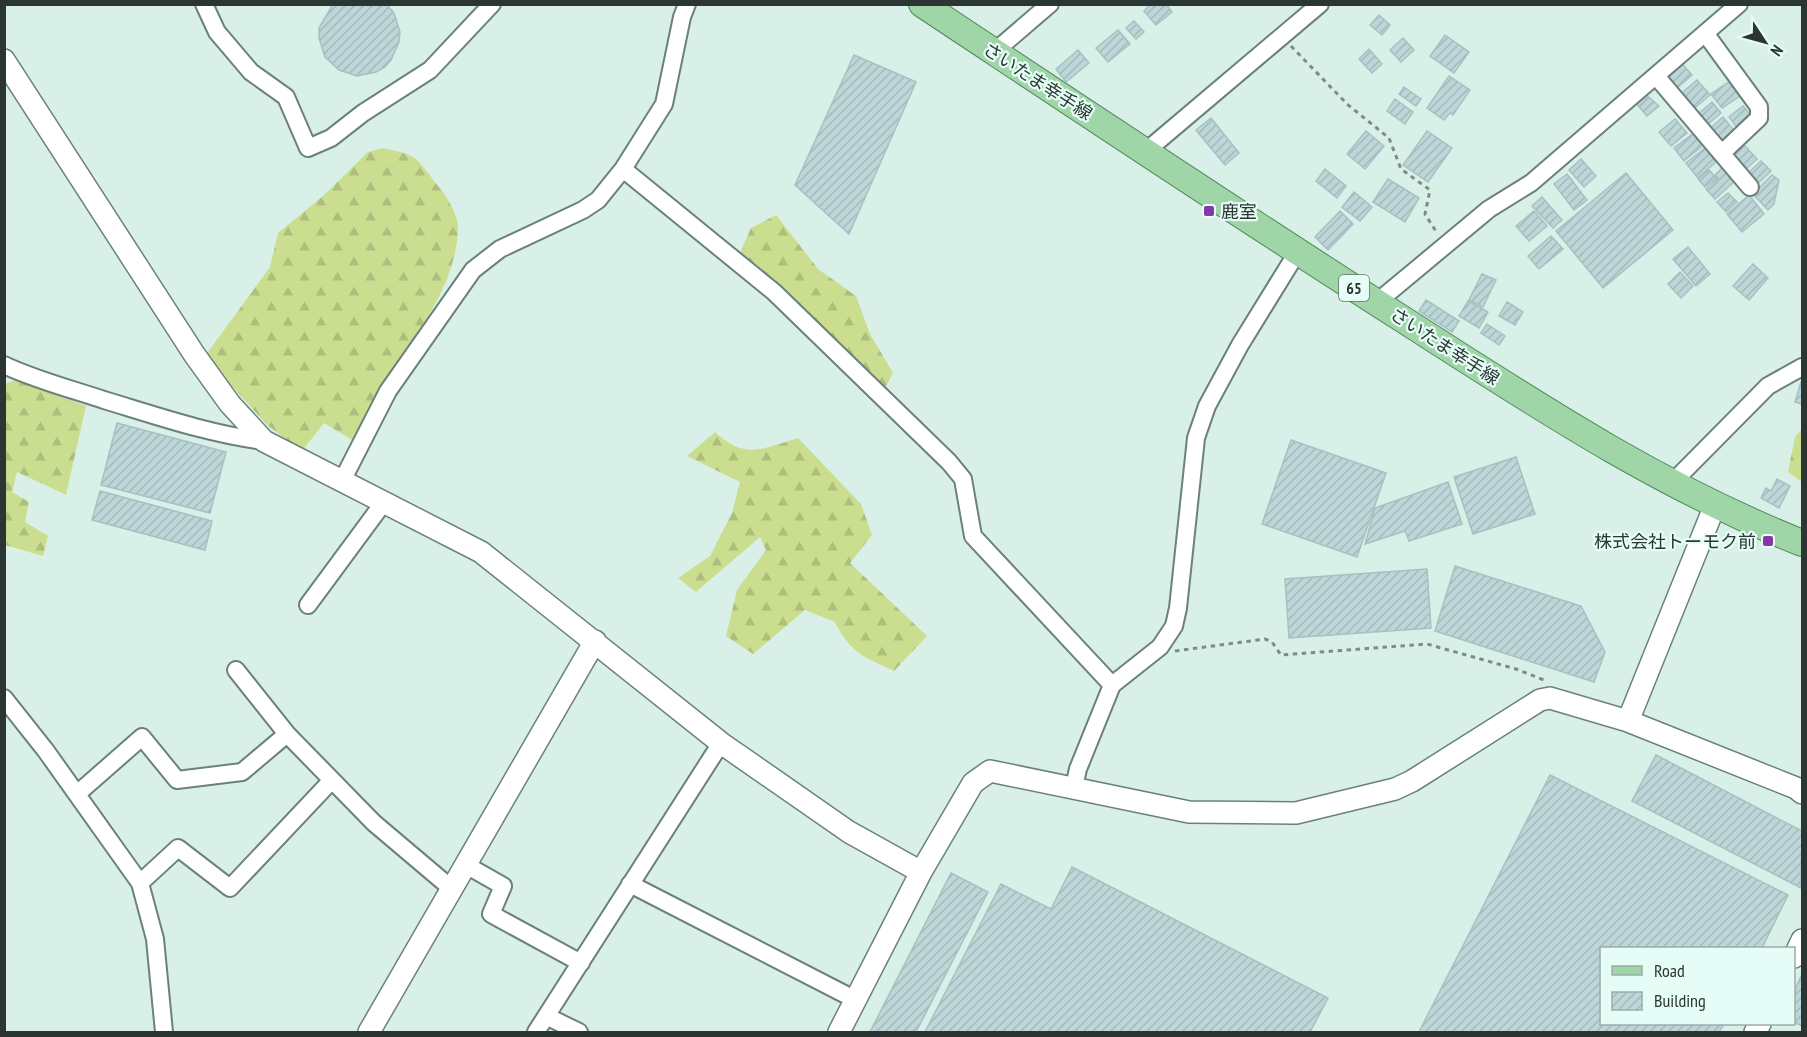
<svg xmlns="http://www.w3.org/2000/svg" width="1807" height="1037" font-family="'PT Sans Narrow','Noto Sans JP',sans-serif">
<defs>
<pattern id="forest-firs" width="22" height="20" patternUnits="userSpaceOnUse" patternTransform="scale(1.5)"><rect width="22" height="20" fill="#cbde90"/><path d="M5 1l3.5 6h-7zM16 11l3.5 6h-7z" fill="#aebf7d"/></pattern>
<pattern id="building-hatch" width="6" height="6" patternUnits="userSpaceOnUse" patternTransform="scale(1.5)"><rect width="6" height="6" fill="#bdd7d9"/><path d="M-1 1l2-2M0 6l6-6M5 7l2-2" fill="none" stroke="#a3b9bb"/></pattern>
</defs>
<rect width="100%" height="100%" fill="#d8f0e8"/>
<path fill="url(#forest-firs)" d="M383,148C391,150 405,152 413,157C422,163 430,176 437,185C446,195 459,215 458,230C454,312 378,367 354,441L324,423L302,451L267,425L205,356L270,267L278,233L323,196L368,152Z
M776,215L818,269L856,296L870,334L893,373L885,388L774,279L739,255L751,228Z
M16,380L86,406L66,495L17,472L12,492L29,502L25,522L48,536L43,556L5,545V384Z
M1802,429V482L1788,472L1795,437Z
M715,432C745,460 762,449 798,438L861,504L872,535L850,563L927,636L894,671C863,656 851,654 835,622L805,610L753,654L726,636L737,590L766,550L760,537L696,592L678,578L710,556L732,513L740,482L687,456Z"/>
<path fill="url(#building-hatch)" stroke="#a7c0c2" stroke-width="1.5" d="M333,4H386L394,13L400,32L399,42L391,60L385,67L376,72L357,76L339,70L325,57L319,38V28Z
M1151,4H1166L1172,12L1156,25L1144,11Z
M1379,15L1390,25L1382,35L1370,25Z
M1134,21L1144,32L1136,39L1126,28Z
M1118,30L1130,44L1108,62L1096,48Z
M1445,35L1469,52L1454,73L1430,56Z
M1403,38L1414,50L1401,62L1390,50Z
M1369,49L1382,64L1372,73L1359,59Z
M1078,50L1089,63L1066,82L1056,69Z
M854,55L916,82L849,234L795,185Z
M1682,64L1692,75L1676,89L1666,79Z
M1449,76L1470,90L1453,115L1450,113L1444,120L1427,108Z
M1697,80L1710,95L1691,111L1678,96Z
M1730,81L1740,96L1722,108L1711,94Z
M1404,87L1421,99L1416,106L1399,94Z
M1644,93L1659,106L1647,116L1634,101Z
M1395,99L1413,112L1405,124L1387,111Z
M1712,102L1721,113L1707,125L1698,114Z
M1743,106L1752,117L1738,129L1729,117Z
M1723,117L1735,132L1721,144L1709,129Z
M1211,118L1239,153L1225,165L1196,130Z
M1675,119L1687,133L1671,146L1659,132Z
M1366,131L1384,146L1365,169L1347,154Z
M1427,131L1452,148L1428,182L1403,165Z
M1695,132L1705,144L1684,161L1674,148Z
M1744,145L1757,159L1743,172L1730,158Z
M1705,148L1716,162L1698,178L1686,163Z
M1581,159L1596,176L1584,187L1569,170Z
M1761,161L1771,171L1756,185L1746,175Z
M1723,167L1735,181L1715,199L1706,189L1718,178L1715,175Z
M1325,169L1346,186L1337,198L1316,181Z
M1709,170L1716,178L1705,187L1698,179Z
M1626,173L1673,230L1603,288L1556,231Z
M1567,174L1587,200L1574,210L1554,184Z
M1772,175L1779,180L1774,204L1768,210L1753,194Z
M1388,179L1419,198L1405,222L1373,202Z
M1354,192L1372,207L1360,221L1342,207Z
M1728,193L1737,202L1726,212L1717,202Z
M1749,195L1764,214L1742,232L1727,214Z
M1542,197L1562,220L1553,228L1532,206Z
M1340,211L1353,224L1328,250L1315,237Z
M1534,211L1547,226L1529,241L1516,226Z
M1551,236L1563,249L1539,269L1528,256Z
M1688,247L1710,274L1696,286L1673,259Z
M1753,264L1768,278L1749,300L1733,286Z
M1680,272L1693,286L1681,298L1668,284Z
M1482,274L1496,280L1483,307L1469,300Z
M1426,300L1459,321L1452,332L1419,311Z
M1468,301L1488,312L1479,328L1459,316Z
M1507,302L1523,312L1515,325L1499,316Z
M1487,324L1505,336L1499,345L1481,333Z
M1801,382H1802V404L1795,402Z
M117,423L226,452L210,513L101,485Z
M1291,440L1386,473L1357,557L1262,524Z
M1516,457L1535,514L1473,534L1454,477Z
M1777,479L1790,486L1779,508L1761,498L1766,488L1771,491Z
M1448,482L1462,524L1409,541L1405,531L1365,544L1375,508Z
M100,491L212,521L205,550L92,520Z
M1455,566L1581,606L1605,652L1594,682L1435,631Z
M1427,569L1431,628L1289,638L1285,579Z
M1656,755L1802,831L1801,888L1632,801Z
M1550,775L1788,895L1762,948H1602V1024H1724L1719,1032H1419Z
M1072,867L1328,998L1310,1032H925L1001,884L1051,909Z
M951,873L988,892L916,1032H870Z
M1802,974V1026L1794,1022V992Z"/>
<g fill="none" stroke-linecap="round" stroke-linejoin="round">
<defs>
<path id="minor" d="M204,4L217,32L251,72L286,97L308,148L331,138L363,113L430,70L492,4
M1705,33L1759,107V118L1722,153
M994,52L1050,4
M1656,76L1750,187
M1145,152L1320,4
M623,169L774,292L949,462L963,479L973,536L1112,685
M1376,303L1489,209L1531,183L1739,4
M4,365C36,380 71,389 104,400C157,416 209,434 264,441
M342,481L388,391L473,270L500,249L583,210L598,200L623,169L664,104L682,17L687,4
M1672,483L1768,386L1802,367
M308,605L384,502
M236,670L287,734L374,823L452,889
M4,698L46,751L140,883L155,939L164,1032
M1074,787L1078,769L1112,685L1160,647L1174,626L1178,608L1196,438L1207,406L1240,345L1298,251
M77,794L142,737L177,780L242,772L287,734
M466,865L503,886L491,914L581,963
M140,883L178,848L230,888L332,780
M630,884L856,1000
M546,1016L579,1032
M536,1032L721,743"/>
<path id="tertiary" d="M4,60L194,354L230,404L264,441L481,552L721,743L849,832L921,872
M1628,721L1715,505
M1794,957L1802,940
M369,1032L595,641
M839,1032L921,872L973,783L990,771L1189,812L1296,813L1395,789L1412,781L1540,700L1550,698L1628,721L1796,788L1802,793
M1755,1032L1760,1024"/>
<path id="primary" d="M922,4C1082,110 1242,217 1404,320C1535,404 1657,485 1802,543"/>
</defs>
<use href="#minor" stroke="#6b817a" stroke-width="20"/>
<use href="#tertiary" stroke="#6b817a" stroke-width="24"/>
<use href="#primary" stroke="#4d8b59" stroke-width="28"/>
<path stroke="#7c8d88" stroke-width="3" stroke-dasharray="4.5 4.5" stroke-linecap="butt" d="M1291,46L1347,104L1389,138L1401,169L1430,190L1425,214L1437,233
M1175,651L1265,639L1272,642L1281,655L1427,644L1516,669L1544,680"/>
<use href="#minor" stroke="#fff" stroke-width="16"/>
<use href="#tertiary" stroke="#fff" stroke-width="21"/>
<use href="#primary" stroke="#a0d5a8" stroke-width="26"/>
</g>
<g fill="#8638a9" stroke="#e5fdf6" stroke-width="2">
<rect x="1203" y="205" width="12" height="12" rx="3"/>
<rect x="1762" y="535" width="12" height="12" rx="3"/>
</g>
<g text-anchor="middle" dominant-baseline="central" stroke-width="4.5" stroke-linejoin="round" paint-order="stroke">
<rect fill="#e5fdf6" stroke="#63716d" stroke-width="1.5" x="1339" y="275" width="30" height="26" rx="4.5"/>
<g font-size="16" font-weight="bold" fill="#2b3532">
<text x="1354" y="288">65</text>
</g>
<g font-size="18" fill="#2b3532" stroke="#e5fdf6">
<text transform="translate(1038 81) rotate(33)">さいたま幸手線</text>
<text transform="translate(1445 346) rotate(33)">さいたま幸手線</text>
</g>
<g font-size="18" fill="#2b3532" stroke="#e5fdf6" text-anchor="start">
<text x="1221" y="211">鹿室</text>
<text x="1756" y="541" text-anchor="end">株式会社トーモク前</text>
</g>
</g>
<rect width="1807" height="1037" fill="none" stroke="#2b3532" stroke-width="12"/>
<rect x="1600" y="947" width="195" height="78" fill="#e5fdf6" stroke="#9bada8" stroke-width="1.5"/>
<rect x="1612" y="966" width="30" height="9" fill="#a0d5a8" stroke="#9bada8" stroke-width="1.5"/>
<text x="1654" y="977" font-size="18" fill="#2b3532">Road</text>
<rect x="1612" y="992" width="30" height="18" fill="url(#building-hatch)" stroke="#9bada8" stroke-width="1.5"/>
<text x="1654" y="1007" font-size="18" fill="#2b3532">Building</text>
<g transform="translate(1765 42) rotate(126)" stroke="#e5fdf6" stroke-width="4.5" paint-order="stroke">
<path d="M0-4.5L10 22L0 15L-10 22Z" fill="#2b3532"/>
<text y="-9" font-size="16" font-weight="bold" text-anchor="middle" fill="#2b3532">N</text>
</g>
</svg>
